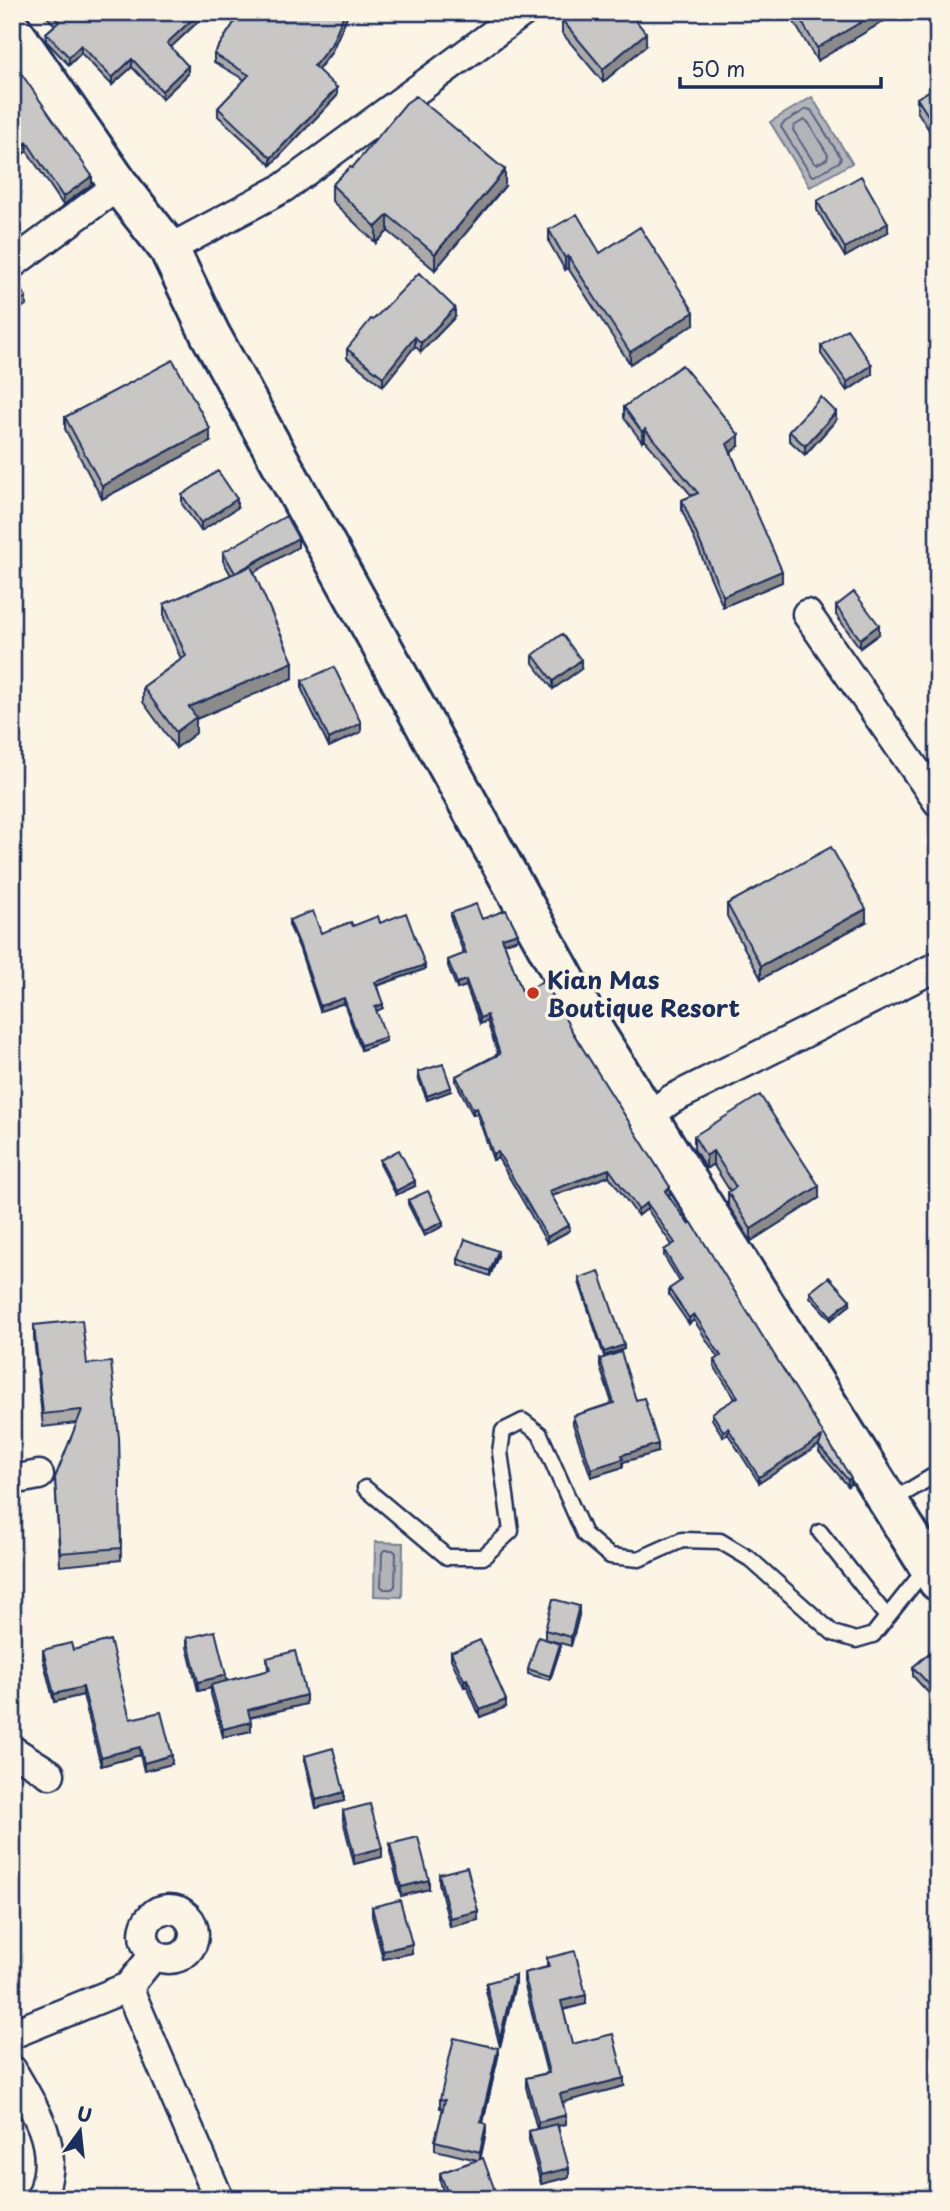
<svg xmlns="http://www.w3.org/2000/svg" width="950" height="2211" font-family="'Playpen Sans',sans-serif">
<rect width="100%" height="100%" fill="#fcf5e5"/>
<filter id="ink" filterUnits="userSpaceOnUse"><feTurbulence type="fractalNoise" baseFrequency=".0143" numOctaves="2"/><feDisplacementMap in="SourceGraphic" scale="14" xChannelSelector="R" yChannelSelector="G"/><feConvolveMatrix kernelMatrix="1 2 1 2 8 2 1 2 1" color-interpolation-filters="sRGB"/></filter>
<g filter="url(#ink)">
<path fill="#b2b4b8" stroke="#767f94" stroke-width="2" d="M812,97L852,163L810,187L770,122Z
M375,1542L403,1543L402,1597L374,1596Z"/>
<g fill="none" stroke-linecap="round" stroke-linejoin="round">
<path stroke="#576482" stroke-width="2" d="M807,109L811,110L841,158L839,162L814,176L811,175L781,127L783,123Z
M804,120L808,122L828,155L827,159L817,164L814,163L793,130L794,126Z
M384,1550H393L396,1553L395,1586L392,1589H384L381,1586L382,1553Z"/>
<defs>
<path id="lane" d="M365,1488L447,1557H483L511,1531L500,1452L503,1431L523,1421L540,1434L584,1534L610,1556L639,1559L682,1540L720,1541L750,1559L833,1633L856,1640L873,1635L927,1567
M890,1502L938,1473
M820,1532L887,1617"/>
<path id="street" d="M169,249L283,188L523,12
M12,264L119,185
M807,614L938,802
M647,1117L672,1099L938,966
M12,1480L39,1475
M12,1750L50,1774
M144 1934a25 25 0 1 1 50 0a25 25 0 1 1-50 0Z
M128,1987L219,2199
M12,2034L128,1987L154,1955
M12,2070C31,2104 56,2138 47,2178C45,2186 45,2193 39,2199"/>
<path id="secondary" d="M12,30L119,185L169,249L210,334L592,1028L938,1581"/>
</defs>
<use href="#lane" stroke="#1b2f5e" stroke-width="19"/>
<use href="#street" stroke="#1b2f5e" stroke-width="33"/>
<use href="#secondary" stroke="#1b2f5e" stroke-width="44"/>
<use href="#lane" stroke="#fcf5e5" stroke-width="14"/>
<use href="#street" stroke="#fcf5e5" stroke-width="28"/>
<use href="#secondary" stroke="#fcf5e5" stroke-width="38"/>
</g>
<path fill="#acabaa" stroke="#1b2f5e" stroke-width="2" d="M42,12H205V15L171,47L188,74L162,99L132,67L112,85L81,53L69,65L46,41V33L55,25Z
M241,12H349L331,53L318,70L337,96L271,165L218,116V108L245,80L214,62V54Z
M788,12H899L817,61Z
M562,20L646,46L603,82L562,33Z
M12,60L92,184L63,205L27,151L23,154L12,140Z
M938,86V144L917,111V98Z
M352,168L505,186L435,270L388,231L376,243L332,201V185Z
M817,201L888,232L845,257L817,210Z
M549,230L600,253L694,324L630,364L568,268L565,270L549,242Z
M455,317L421,352L415,346L383,386L347,358V349L373,320Z
M821,346L872,374L847,391L821,354Z
M624,407L739,446L731,452L782,582L723,607L682,510V500L692,496L645,440L642,442L624,418Z
M65,417L210,442L102,499L65,429Z
M836,420L805,455L789,440V431Z
M182,495L237,508L201,531L182,504Z
M298,547L254,572L293,678L196,719V733L176,748L143,702V687L181,659L164,619V604L231,575L223,561V552Z
M836,606L879,634L860,648L836,615Z
M533,655L581,669L553,689L533,663Z
M302,681L361,732L329,747L302,690Z
M727,904L866,922L761,979L727,916Z
M451,913L482,919L518,939L504,943L523,994L573,1033L670,1194L668,1195L851,1484L848,1486L819,1452L820,1445L759,1483L728,1434L723,1437L712,1419V1413L735,1399L714,1366V1360L718,1358L694,1320L689,1324L669,1295V1289L680,1282L664,1256V1250L672,1245L647,1209L638,1216L609,1176L552,1196L569,1231L547,1243L498,1158L493,1160L477,1114L473,1115L456,1082V1076L498,1054L487,1021L480,1024L466,986L457,989L448,966V960L464,954L451,919Z
M289,920L321,933L353,926L380,923L425,969L377,986L383,1008L376,1011L386,1041L361,1050L344,1003L320,1011L299,947L289,925Z
M418,1072L451,1091L427,1100L418,1077Z
M694,1136L819,1198L751,1241L728,1205V1192L730,1191L713,1164L706,1169L694,1149Z
M380,1160L415,1186L396,1195L380,1164Z
M408,1200L443,1226L424,1236L408,1204Z
M498,1256L490,1276L458,1264V1259Z
M579,1278L624,1349L604,1356L579,1282Z
M810,1292L850,1305L831,1320L810,1297Z
M34,1325L87,1364L119,1438L121,1560L60,1566L55,1478L77,1423L43,1427L34,1338Z
M600,1359L636,1400L658,1452L623,1462V1467L591,1477L573,1424V1416L612,1403L600,1367Z
M579,1615L571,1646L545,1639V1630Z
M187,1638L226,1681L268,1671L267,1658L306,1704L250,1718L251,1731L223,1737L211,1694V1688L198,1691L187,1647Z
M938,1646V1694L933,1698L913,1676V1667Z
M560,1649L550,1680L528,1674V1669Z
M43,1650H73L130,1719L172,1764L144,1771L140,1755L101,1766L83,1695L54,1702L43,1659Z
M451,1652L506,1707L480,1717L467,1686L464,1687L451,1659Z
M305,1756L344,1801L316,1808L305,1764Z
M343,1811L382,1857L354,1864L343,1820Z
M390,1844L429,1889L401,1896L390,1852Z
M439,1874L478,1920L450,1927L439,1883Z
M372,1907L412,1953L383,1959L372,1916Z
M547,1958L586,2004L563,2010L572,2044L624,2086L563,2102L566,2124L558,2126L569,2177L541,2184L529,2140V2131L537,2129L526,2087V2078L547,2073L524,1982V1973L547,1967Z
M486,1983L515,1984L500,2047L486,1991Z
M498,2057L483,2123L486,2132L480,2159L498,2199H446L440,2181V2173L477,2160L435,2150V2141L443,2108H440V2099Z"/>
<path fill="#8c8b8b" stroke="#1b2f5e" stroke-width="2" d="M200,12H205V15L167,51V43Z
M345,12H349L331,53L314,74V66Z
M878,12H899L817,61V48Z
M646,33V46L603,82V69Z
M81,45V53L69,65V57Z
M132,59V67L112,85V78Z
M188,66V74L162,99V91Z
M337,88V96L271,165V158Z
M27,142V151L23,154V146Z
M505,170V186L435,270V254Z
M92,176V184L63,205V197Z
M388,215V231L376,243V227Z
M888,223V232L845,257V248Z
M568,256V268L565,270V258Z
M26,297V305L12,314V305Z
M455,308V317L421,352V343Z
M694,312V324L630,364V352Z
M415,337V346L383,386V377Z
M872,365V374L847,391V382Z
M836,412V420L805,455V446Z
M210,429V442L102,499V486Z
M645,429V440L642,442V432Z
M739,435V446L727,455V444Z
M237,499V508L201,531V523Z
M298,538V547L236,583V574Z
M782,571V582L723,607V596Z
M879,625V634L860,648V639Z
M581,660V669L553,689V681Z
M293,662V678L196,719V733L176,748V732L189,707Z
M361,723V732L329,747V739Z
M866,909V922L761,979V966Z
M518,933V939L502,944V938Z
M425,965V969L375,986V982Z
M466,980V986L457,989V983Z
M344,998V1003L320,1011V1006Z
M383,1004V1008L375,1012V1007Z
M487,1015V1021L480,1024V1018Z
M386,1037V1041L361,1050V1045Z
M451,1087V1091L427,1100V1096Z
M477,1108V1114L473,1115V1109Z
M713,1151V1164L706,1169V1156Z
M498,1152V1158L493,1160V1154Z
M609,1169V1176L549,1197V1191Z
M415,1181V1186L396,1195V1191Z
M819,1186V1198L751,1241V1229Z
M670,1187V1194L665,1197V1191Z
M647,1203V1209L638,1216V1209Z
M443,1222V1226L424,1236V1231Z
M569,1225V1231L547,1243V1237Z
M498,1251V1256L490,1276V1271Z
M850,1300V1305L831,1320V1316Z
M694,1314V1320L689,1324V1318Z
M624,1345V1349L604,1356V1352Z
M728,1428V1434L723,1437V1431Z
M822,1437V1443L759,1483V1477Z
M658,1444V1452L623,1462V1467L591,1477V1469L622,1455Z
M851,1478V1484L848,1486V1480Z
M579,1606V1615L571,1646V1637Z
M560,1644V1649L550,1680V1676Z
M226,1675V1684L211,1685V1688L198,1691V1682Z
M467,1679V1686L464,1687V1680Z
M938,1685V1694L933,1698V1689Z
M83,1687V1695L54,1702V1694Z
M306,1695V1704L248,1718V1710Z
M506,1700V1707L480,1717V1710Z
M251,1722V1731L223,1737V1729Z
M140,1747V1755L101,1766V1757Z
M172,1755V1764L144,1771V1763Z
M344,1792V1801L316,1808V1800Z
M382,1848V1857L354,1864V1855Z
M429,1880V1889L401,1896V1887Z
M478,1911V1920L450,1927V1918Z
M412,1944V1953L383,1959V1951Z
M515,1975V1984L500,2047V2038Z
M586,1995V2004L561,2010V2001Z
M498,2048V2057L481,2131V2122Z
M624,2078V2086L560,2103V2094Z
M566,2115V2124L538,2131V2122Z
M486,2124V2132L480,2161V2152Z
M569,2168V2177L541,2184V2175Z"/>
<path fill="#c8c7c6" stroke="#1b2f5e" stroke-width="2" d="M50,12H200L167,43L188,66L162,91L132,59L112,78L81,45L69,57L46,33L59,22Z
M241,12H345L331,45L314,66L337,88L271,158L218,108L249,75L214,54Z
M571,12H629L646,33L603,69L562,20Z
M796,12H878L817,48Z
M12,60L92,176L63,197L27,142L23,146L12,132Z
M938,86V131L917,98Z
M416,96L505,170L435,254L388,215L376,227L332,185L350,167L352,168L406,103Z
M861,176L888,223L845,248L817,201Z
M577,214L600,253L640,227L694,312L630,352L568,256L565,258L549,230Z
M419,273L455,308L421,343L415,337L383,377L347,349L371,319L373,320Z
M12,274L26,297L12,305Z
M847,329L872,365L847,382L821,346Z
M173,360L210,429L102,486L65,417Z
M682,365L739,435L727,444L782,571L723,596L682,500L698,493L645,429L642,432L624,407Z
M821,397L836,412L805,446L789,431Z
M218,471L237,499L201,523L182,495Z
M286,516L298,538L235,573L223,552Z
M251,566L293,662L189,707L196,717L176,732L143,687L186,656L164,604Z
M854,592L879,625L860,639L836,606Z
M562,634L581,660L553,681L533,655Z
M334,667L361,723L329,739L302,681Z
M831,847L866,909L761,966L727,904Z
M476,904L482,919L506,910L518,933L502,938L523,994L544,980L573,1033L670,1187L665,1191L689,1225L692,1223L851,1478L848,1480L819,1446L822,1437L759,1477L728,1428L723,1431L712,1413L738,1397L714,1360L721,1356L694,1314L689,1318L669,1289L682,1280L664,1250L675,1243L647,1203L638,1209L609,1169L549,1191L569,1225L547,1237L498,1152L493,1154L477,1108L473,1109L456,1076L500,1054L487,1015L480,1018L466,980L457,983L448,960L466,953L451,913Z
M313,911L321,933L351,922L353,926L378,916L380,923L406,913L425,965L375,982L383,1004L375,1007L386,1037L361,1045L344,998L320,1006L299,943L289,920Z
M443,1064L451,1087L427,1096L418,1072Z
M760,1095L819,1186L751,1229L728,1192L736,1187L713,1151L706,1156L694,1136Z
M399,1150L415,1181L396,1191L380,1160Z
M428,1191L443,1222L424,1231L408,1200Z
M465,1239L498,1251L490,1271L458,1259Z
M599,1271L624,1345L604,1352L579,1278Z
M829,1277L850,1300L831,1316L810,1292Z
M82,1320L87,1364L111,1362L119,1438L121,1548L60,1553L55,1478L82,1410L43,1414L34,1325Z
M621,1352L636,1400L644,1398L658,1444L622,1455L623,1459L591,1469L573,1416L614,1403L600,1359Z
M553,1599L579,1606L571,1637L545,1630Z
M215,1631L226,1675L198,1682L187,1638Z
M538,1637L560,1644L550,1676L528,1669Z
M110,1640L130,1719L161,1712L172,1755L144,1763L140,1747L101,1757L83,1687L54,1694L43,1650L71,1643L73,1650Z
M480,1640L506,1700L480,1710L467,1679L464,1680L451,1652Z
M938,1646V1685L933,1689L913,1667Z
M295,1651L306,1695L248,1710L251,1722L223,1729L211,1685L270,1670L267,1658Z
M333,1748L344,1792L316,1800L305,1756Z
M370,1804L382,1848L354,1855L343,1811Z
M418,1837L429,1880L401,1887L390,1844Z
M467,1867L478,1911L450,1918L439,1874Z
M400,1900L412,1944L383,1951L372,1907Z
M575,1951L586,1995L561,2001L572,2044L613,2034L624,2078L560,2094L566,2115L538,2122L526,2078L549,2073L524,1973L549,1967L547,1958Z
M515,1975L500,2038L486,1983Z
M454,2038L498,2048L481,2122L486,2124L480,2152L435,2141L445,2100L440,2099Z
M557,2124L569,2168L541,2175L529,2131Z
M483,2158L498,2199H450L440,2173Z"/>
</g>
<circle fill="#c8321e" stroke="#fcf5e5" stroke-width="2.5" cx="533" cy="993" r="7"/>
<g text-anchor="middle" dominant-baseline="central" stroke-width="7" stroke-linejoin="round" paint-order="stroke">
<g font-size="24" font-weight="bold" fill="#1b2f5e" stroke="#fcf5e5" text-anchor="start">
<text x="547" y="979">Kian Mas<tspan x="547" dy="28">Boutique Resort</tspan></text>
</g>
</g>
<rect width="950" height="2211" fill="none" stroke="#fcf5e5" stroke-width="42"/>
<rect x="21" y="21" width="908" height="2169" fill="none" stroke="#1b2f5e" stroke-width="2.5" filter="url(#ink)"/>
<g transform="translate(80 2131) rotate(15)" stroke="#fcf5e5" stroke-width="5" paint-order="stroke">
<path d="M0-5L12 26L0 18L-12 26Z" fill="#1b2f5e"/>
<text y="-10" font-size="19" font-weight="bold" text-anchor="middle" fill="#1b2f5e">U</text>
</g>
<path d="M680 77v10h201v-10" fill="none" stroke="#1b2f5e" stroke-width="3.5"/>
<text x="691" y="77" font-size="21" fill="#1b2f5e" stroke="#fcf5e5" stroke-width="5" paint-order="stroke">50 m</text>
</svg>
